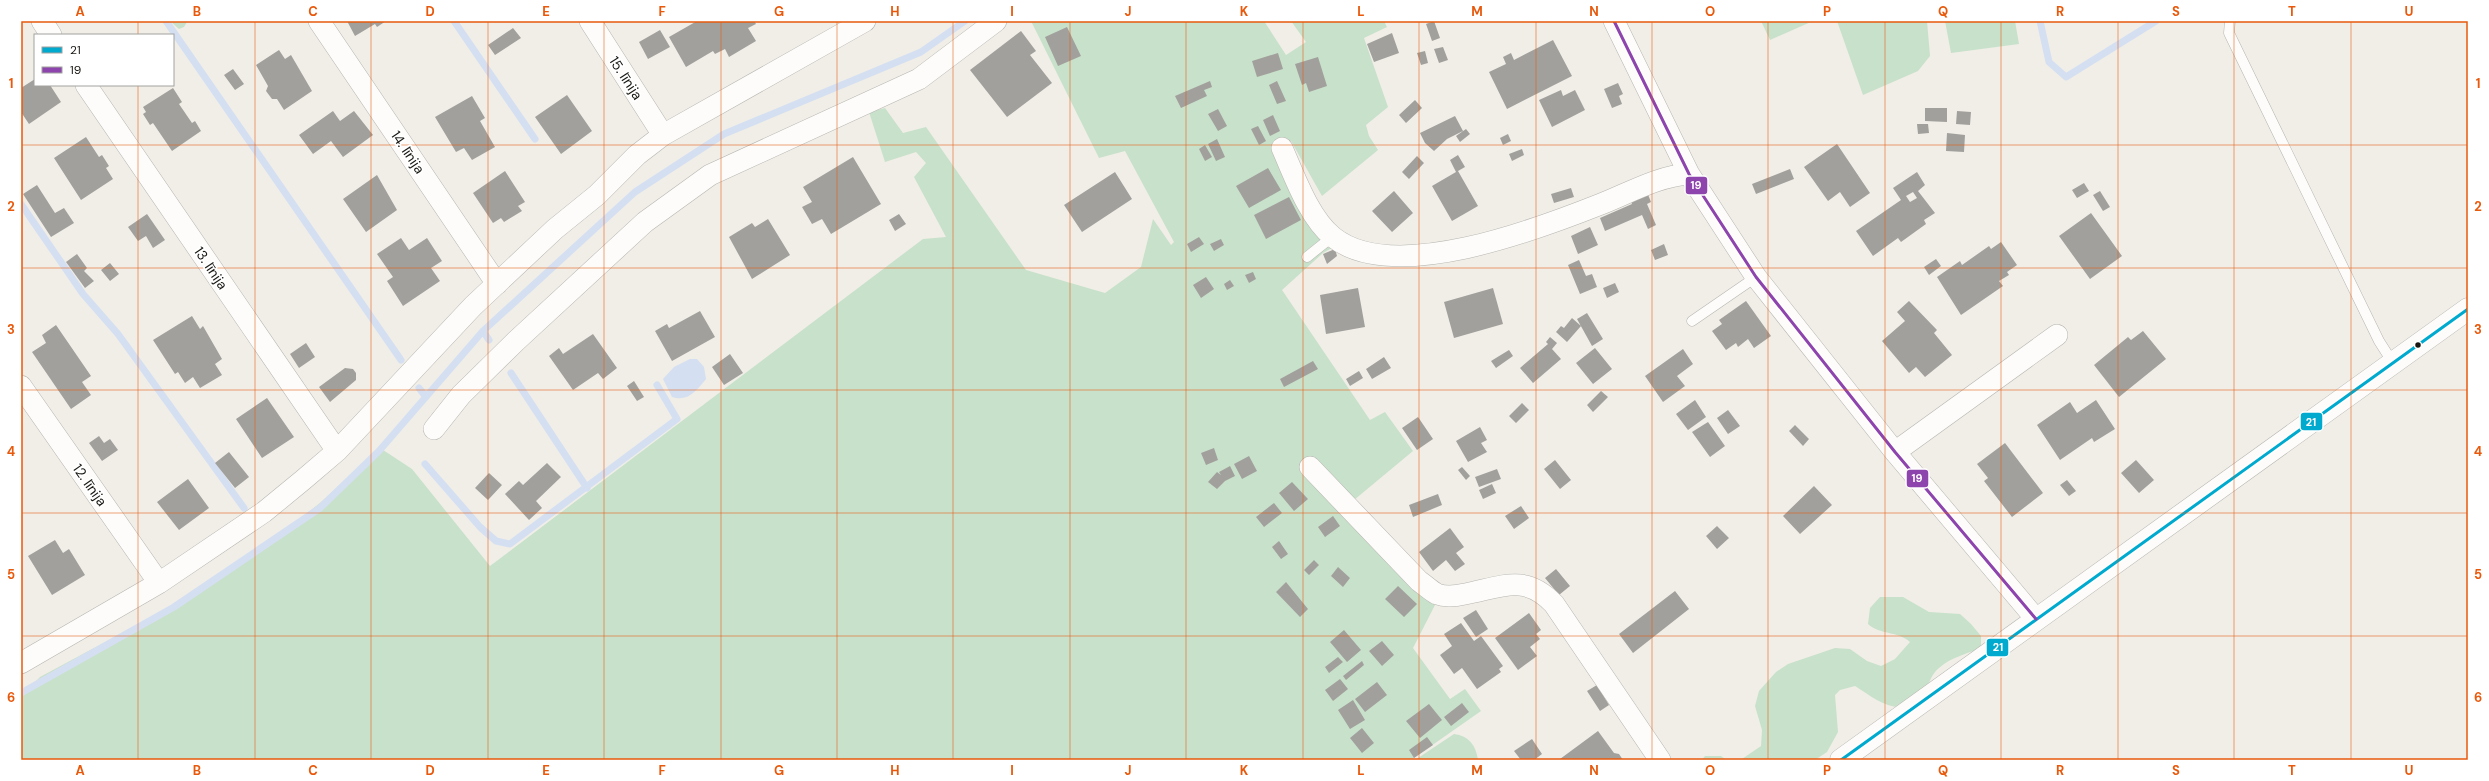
<svg xmlns="http://www.w3.org/2000/svg" width="2489" height="781" font-family="'DM Sans',sans-serif">
<rect width="100%" height="100%" fill="#f0eee7"/>
<path fill="#c8e1cb" d="M170,21H187V22L184,27L179,29Z
M1031,21H1264L1286,55L1306,42L1291,21H1384L1387,27L1364,38L1388,107L1366,125L1369,136L1378,150L1322,196L1291,141L1274,147L1337,245L1323,253L1282,290L1370,420L1385,412L1413,451L1342,510L1435,605L1413,648L1450,699L1465,689L1481,711L1411,760H21V697L40,677L202,590L265,546L320,503L380,448L412,469L490,566L923,239L946,237L914,177L926,163L916,152L885,162L869,112L885,108L903,133L926,127L1026,270L1105,293L1141,267L1153,219L1171,245L1174,242L1125,151L1099,158Z
M1761,21H1813L1770,40Z
M1837,21H1927L1930,56L1918,71L1863,95Z
M1945,21H2015L2019,44L1951,53Z
M1880,597H1903L1929,612L1960,614L1971,624L1981,636V648C1967,654 1951,657 1939,668C1930,675 1929,686 1923,694C1901,721 1877,700 1855,686L1840,690L1835,695L1838,732L1827,752L1815,760H1731L1742,759L1761,746L1762,730L1755,706L1759,691L1776,672L1788,664L1835,648L1850,649L1867,661L1881,666L1895,659L1910,642C1898,631 1880,635 1868,624L1870,608Z
M1454,734C1469,736 1476,745 1478,760H1415Z
M1705,756H1721L1726,760H1702Z"/>
<path fill="#d5dff2" d="M690,359H697L704,367L706,379C696,391 688,402 672,397L663,379L674,367Z"/>
<g fill="none" stroke-linecap="round" stroke-linejoin="round">
<path stroke="#d5dff2" stroke-width="7" d="M166,21L401,360
M454,21L535,139
M2040,21L2049,62L2066,77L2156,21
M21,204L83,294L118,334L244,508
M483,331L489,340
M511,373L587,488
M419,388L426,397
M425,464L480,527L496,541L510,544L677,419L657,385
M21,693L174,607L320,508L379,451L483,331L635,192L724,134L921,52L965,21"/>
</g>
<path fill="#a2a09c" fill-rule="evenodd" d="M347,21H386L377,27L375,24L355,36Z
M697,21H754L756,24L748,28L756,41L729,57L725,49L715,54L713,51L686,67L669,37Z
M1434,21L1440,38L1432,41L1426,24Z
M1067,27L1081,56L1058,66L1045,37Z
M513,28L521,38L495,55L488,45Z
M660,30L670,47L648,59L639,42Z
M1021,31L1036,51L1030,55L1052,83L1007,117L970,70Z
M1392,33L1399,53L1374,62L1367,44Z
M1553,40L1572,76L1507,109L1489,72L1506,64L1503,57L1511,53L1514,60Z
M1443,47L1448,60L1439,63L1434,49Z
M279,50L285,59L291,55L312,91L284,110L277,99H272L266,91L268,86L256,65Z
M1425,51L1428,63L1421,65L1417,53Z
M1278,53L1283,69L1257,77L1252,61Z
M1318,57L1327,86L1309,92L1306,83L1302,85L1295,64Z
M233,69L244,84L235,90L224,75Z
M35,79V85H50L61,102L29,124L21,112V88Z
M1210,81L1212,87L1204,90L1207,96L1181,108L1175,96Z
M1277,81L1286,101L1277,104L1269,85Z
M1618,83L1623,94L1619,96L1622,104L1612,108L1604,89Z
M173,88L182,102L179,104L192,123L195,121L201,131L172,151L153,123L150,125L143,114L146,112L143,107Z
M1561,90L1563,96L1575,90L1585,110L1552,127L1539,100Z
M567,95L592,131L561,154L535,117Z
M472,96L485,118L480,121L495,147L472,160L464,148L456,152L435,117Z
M1415,100L1422,108L1406,123L1399,115Z
M1925,108H1947V122L1925,121Z
M1218,109L1227,126L1218,131L1208,114Z
M333,111L340,121L354,111L373,135L343,157L331,141L313,154L299,135Z
M1957,111L1971,112L1970,125L1956,124Z
M1273,115L1280,131L1270,136L1263,120Z
M1455,116L1463,131L1447,139L1434,151L1425,143L1420,133Z
M1917,124H1928L1929,133L1918,134Z
M1258,126L1266,141L1259,145L1251,129Z
M1466,129L1470,134L1460,142L1456,136Z
M1947,133L1965,135L1964,152L1946,151Z
M1508,134L1511,141L1503,145L1500,138Z
M86,137L99,157L102,155L109,166L106,168L113,179L81,200L54,158Z
M1217,139L1225,157L1216,161L1208,144Z
M1837,144L1870,193L1850,207L1840,192L1828,201L1804,167Z
M1205,145L1212,157L1205,161L1199,149Z
M1522,149L1524,155L1512,161L1509,154Z
M1458,155L1465,167L1458,171L1478,206L1452,221L1432,186L1456,172L1450,160Z
M1417,156L1424,163L1409,179L1402,172Z
M853,157L881,204L831,234L822,219L812,224L802,207L812,202L803,187Z
M1268,168L1281,190L1249,208L1236,186Z
M1790,169L1794,179L1756,194L1752,184Z
M505,171L525,202L518,206L522,211L504,222L501,218L493,223L473,193Z
M1115,172L1132,199L1082,232L1064,205Z
M1917,172L1925,185L1918,191L1935,213L1924,220L1926,224L1901,242L1898,238L1873,256L1856,231L1901,200L1893,188ZM1913,192L1917,198L1910,202L1906,196Z
M377,175L397,210L366,232L343,199Z
M2084,183L2089,191L2077,198L2072,190Z
M37,185L55,213L64,208L74,223L51,237L23,194Z
M1571,188L1574,197L1554,203L1551,194Z
M1394,191L1413,213L1392,232L1372,211Z
M2100,191L2110,207L2103,211L2093,195Z
M1647,192L1651,202L1647,204L1656,225L1648,229L1642,215L1605,231L1600,218L1632,204L1630,199Z
M1289,197L1301,220L1266,239L1254,215Z
M2091,213L2122,256L2090,279L2059,236Z
M147,214L165,240L153,248L146,236L138,241L128,227Z
M899,214L906,224L895,231L889,220Z
M768,219L790,255L752,279L729,237L752,223L755,227Z
M1590,227L1598,245L1578,254L1571,236Z
M1199,237L1204,244L1191,252L1187,244Z
M401,238L409,250L427,238L442,261L431,268L440,281L403,306L387,281L393,277L377,254Z
M1221,239L1224,245L1214,251L1210,244Z
M2001,242L2017,265L2007,272L2009,275L1999,281L2003,286L1961,315L1937,277L1960,261L1962,265L1989,246L1991,249Z
M1664,244L1668,255L1655,260L1651,250Z
M1335,249L1337,256L1327,264L1323,254Z
M77,254L87,268L84,271L94,281L85,288L66,262Z
M1936,259L1941,266L1929,275L1924,267Z
M1579,260L1586,276L1592,274L1597,287L1580,294L1568,265Z
M110,263L119,274L110,281L101,270Z
M1253,272L1256,279L1249,283L1245,275Z
M1206,277L1214,289L1201,298L1193,285Z
M1230,280L1234,286L1227,290L1224,284Z
M1615,283L1619,292L1607,298L1603,288Z
M1358,288L1365,327L1326,334L1320,295Z
M1493,288L1503,324L1454,338L1444,302Z
M1746,301L1771,336L1754,348L1748,339L1738,347L1736,343L1726,350L1712,331L1722,324L1719,320Z
M1909,301L1937,330L1934,333L1952,355L1925,377L1916,367L1909,373L1882,341L1905,321L1897,312Z
M700,311L715,337L672,361L655,331L667,324L669,328Z
M1587,313L1603,339L1592,346L1577,319Z
M192,316L200,329L203,326L222,359L215,364L222,375L200,388L193,377L185,383L178,372L175,374L153,340Z
M1572,318L1581,326L1567,342L1556,332L1561,326L1564,328Z
M56,325L91,376L82,382L91,395L71,409L32,352L46,343L42,335Z
M2143,331L2166,359L2119,397L2094,365L2128,337L2131,340Z
M593,334L617,368L603,379L598,373L573,390L549,356L559,348L563,354Z
M1550,337L1557,343L1552,349L1561,359L1533,383L1520,368L1548,344L1546,342Z
M306,343L315,357L299,368L290,354Z
M1595,348L1612,369L1593,384L1576,363Z
M1683,349L1693,364L1677,376L1685,386L1663,402L1645,376Z
M1509,350L1513,356L1496,368L1491,361Z
M730,354L743,373L724,385L712,367Z
M1384,357L1391,368L1372,379L1366,369Z
M1313,361L1318,369L1284,387L1280,379Z
M345,368L353,369L356,373V380L330,402L319,387Z
M1359,371L1363,378L1350,386L1346,379Z
M634,381L644,397L637,401L627,386Z
M1601,391L1608,397L1593,412L1587,405Z
M267,398L294,437L262,458L236,419Z
M1695,400L1706,417L1688,430L1676,414Z
M2096,400L2115,429L2094,442L2092,438L2060,460L2037,425L2070,402L2077,413Z
M1522,403L1529,410L1516,423L1509,416Z
M1728,410L1740,426L1728,434L1717,418Z
M1418,417L1433,439L1417,450L1402,428Z
M1708,422L1725,446L1710,457L1692,432Z
M1795,425L1809,439L1803,446L1789,431Z
M1480,427L1487,440L1481,443L1487,452L1468,462L1456,441Z
M99,436L104,443L110,439L118,450L102,461L89,443Z
M2005,443L2043,493L2012,517L1984,481L1988,478L1977,464Z
M1214,448L1218,460L1206,465L1201,453Z
M229,452L249,477L235,488L215,463Z
M1249,456L1257,471L1242,479L1234,464Z
M1555,460L1571,480L1560,489L1544,469Z
M2136,460L2154,480L2139,493L2121,473Z
M547,463L561,477L536,501L542,508L529,520L505,494L519,481L523,485Z
M1230,466L1235,476L1225,481L1217,489L1208,482L1217,472L1221,475L1219,472Z
M1462,467L1470,476L1466,480L1458,470Z
M1497,469L1501,479L1479,487L1475,477Z
M489,473L502,485L488,500L475,488Z
M188,479L209,508L179,530L157,502Z
M2067,480L2076,491L2069,496L2060,485Z
M1292,482L1308,499L1294,511L1279,493Z
M1492,484L1496,493L1483,499L1479,490Z
M1814,486L1832,505L1800,534L1783,516Z
M1438,494L1442,505L1413,517L1409,505Z
M1274,503L1282,513L1264,527L1256,517Z
M1521,506L1529,518L1514,529L1505,516Z
M1333,516L1340,526L1325,537L1318,527Z
M1717,526L1729,538L1717,549L1706,536Z
M1450,528L1464,547L1456,553L1465,564L1455,571L1446,560L1433,571L1419,552Z
M55,540L63,553L69,549L85,575L52,595L28,556Z
M1279,541L1288,554L1281,559L1272,547Z
M1314,560L1319,565L1309,575L1304,570Z
M1338,567L1350,578L1343,587L1331,576Z
M1556,569L1570,586L1559,595L1545,578Z
M1286,582L1308,609L1300,617L1276,592Z
M1398,586L1417,604L1404,617L1385,599Z
M1675,591L1689,609L1633,653L1619,634Z
M1476,610L1488,629L1476,637L1463,618Z
M1529,613L1541,630L1536,634L1540,639L1530,647L1537,656L1518,670L1495,638Z
M1461,623L1474,641L1481,636L1503,666L1499,669L1501,672L1477,689L1462,668L1454,674L1440,655L1452,646L1444,634Z
M1344,630L1361,650L1347,662L1330,642Z
M1382,641L1394,655L1382,666L1369,651Z
M1338,657L1343,662L1329,673L1325,667Z
M1362,661L1364,665L1346,680L1343,676Z
M1340,679L1348,689L1333,701L1325,690Z
M1377,682L1387,695L1365,712L1355,699Z
M1597,685L1609,705L1600,711L1587,691Z
M1353,700L1365,720L1350,729L1338,710Z
M1462,703L1469,712L1451,726L1444,717Z
M1429,704L1442,720L1420,738L1406,721Z
M1362,728L1374,743L1362,753L1350,738Z
M1598,731L1614,753L1619,754L1623,760H1561L1560,759Z
M1427,737L1433,745L1414,758L1409,750Z
M1532,739L1542,754L1534,760H1521L1514,751Z"/>
<g fill="none" stroke-linecap="round" stroke-linejoin="round">
<defs>
<path id="lane" d="M2230,21L2229,33L2379,341L2393,363
M1307,257L1332,237
M1692,321L1756,277"/>
<path id="street" d="M42,21L51,35
M319,21L497,284
M590,21L663,135
M1614,21L1689,174L1756,277L1895,452L2036,619
M86,85L337,451
M1282,148C1294,175 1309,218 1333,237C1393,285 1538,229 1601,204C1629,193 1658,176 1689,174
M21,386L159,583
M434,429L461,395L516,341L645,222L710,175L919,79L996,21
M1895,452L2057,335
M1310,467L1419,581C1425,585 1431,591 1437,594C1445,597 1456,596 1465,594C1502,587 1525,573 1554,604L1660,760
M21,663L159,583L264,512L303,480L337,451L473,306L555,229L597,195L637,155L663,135L865,21"/>
<path id="secondary" d="M1841,760L2468,309"/>
</defs>
<use href="#lane" stroke="#b6b5af" stroke-width="11"/>
<use href="#street" stroke="#b6b5af" stroke-width="22"/>
<use href="#secondary" stroke="#b6b5af" stroke-width="23"/>
<use href="#lane" stroke="#fdfcfb" stroke-width="10"/>
<use href="#street" stroke="#fdfcfb" stroke-width="21"/>
<use href="#secondary" stroke="#fdfcfb" stroke-width="22"/>
<defs>
<path id="bus-1" d="M1841,760L2468,309"/>
<path id="bus-2" d="M1614,21L1689,174L1756,277L1895,452L2036,619"/>
</defs>
<use href="#bus-1" stroke="#fff" stroke-width="6"/>
<use href="#bus-2" stroke="#fff" stroke-width="6"/>
<use href="#bus-1" stroke="#00a9ce" stroke-width="3"/>
<use href="#bus-2" stroke="#8e44ad" stroke-width="3"/>
</g>
<path fill="none" stroke="#e8590c" stroke-width="1" stroke-opacity="0.55" d="M138,21V35M255,21V760M371,21V760M488,21V760M604,21V760M721,21V760M837,21V760M953,21V760M1070,21V760M1186,21V760M1303,21V760M1419,21V760M1536,21V760M1652,21V760M1768,21V760M1885,21V760M2001,21V760M2118,21V760M2234,21V760M2351,21V760M138,85V760M21,145H2468M21,268H2468M21,390H2468M21,513H2468M21,636H2468"/>
<circle fill="#171611" stroke="#fff" stroke-width="1.5" cx="2418" cy="345" r="3.5"/>
<g text-anchor="middle" dominant-baseline="central" stroke-width="3.5" stroke-linejoin="round" paint-order="stroke">
<g font-size="14" fill="#171611" stroke="#fff">
<text transform="translate(626 78) rotate(57)">15. līnija</text>
<text transform="translate(408 152) rotate(56)">14. līnija</text>
<text transform="translate(211 268) rotate(56)">13. līnija</text>
<text transform="translate(90 485) rotate(55)">12. līnija</text>
</g>
</g>
<g stroke="#fff" stroke-width="1.5">
<rect x="1685" y="176" width="23" height="19" rx="4" fill="#8e44ad"/>
<rect x="2300" y="412" width="23" height="19" rx="4" fill="#00a9ce"/>
<rect x="1906" y="469" width="23" height="19" rx="4" fill="#8e44ad"/>
<rect x="1986" y="638" width="23" height="19" rx="4" fill="#00a9ce"/>
</g>
<g font-size="11" text-anchor="middle" font-weight="bold" fill="#fff">
<text x="1696" y="189">19</text>
<text x="2311" y="426">21</text>
<text x="1917" y="482">19</text>
<text x="1998" y="651">21</text>
</g>
<rect width="2489" height="781" fill="none" stroke="#ffffff" stroke-width="44"/>
<rect x="34" y="34" width="140" height="52" fill="#ffffff" stroke="#a2a2a0"/>
<rect x="42" y="47" width="20" height="6" fill="#00a9ce" stroke="#a2a2a0"/>
<text x="70" y="54" font-size="12" fill="#171611">21</text>
<rect x="42" y="67" width="20" height="6" fill="#8e44ad" stroke="#a2a2a0"/>
<text x="70" y="74" font-size="12" fill="#171611">19</text>
<rect x="22" y="22" width="2445" height="737" fill="none" stroke="#e8590c" stroke-width="1.5"/>
<g font-size="13" text-anchor="middle" font-weight="bold" fill="#e8590c">
<text x="80" y="16">A</text>
<text x="197" y="16">B</text>
<text x="313" y="16">C</text>
<text x="430" y="16">D</text>
<text x="546" y="16">E</text>
<text x="662" y="16">F</text>
<text x="779" y="16">G</text>
<text x="895" y="16">H</text>
<text x="1012" y="16">I</text>
<text x="1128" y="16">J</text>
<text x="1244" y="16">K</text>
<text x="1361" y="16">L</text>
<text x="1477" y="16">M</text>
<text x="1594" y="16">N</text>
<text x="1710" y="16">O</text>
<text x="1827" y="16">P</text>
<text x="1943" y="16">Q</text>
<text x="2060" y="16">R</text>
<text x="2176" y="16">S</text>
<text x="2292" y="16">T</text>
<text x="2409" y="16">U</text>
<text x="11" y="88">1</text>
<text x="2478" y="88">1</text>
<text x="11" y="211">2</text>
<text x="2478" y="211">2</text>
<text x="11" y="334">3</text>
<text x="2478" y="334">3</text>
<text x="11" y="456">4</text>
<text x="2478" y="456">4</text>
<text x="11" y="579">5</text>
<text x="2478" y="579">5</text>
<text x="11" y="702">6</text>
<text x="2478" y="702">6</text>
<text x="80" y="775">A</text>
<text x="197" y="775">B</text>
<text x="313" y="775">C</text>
<text x="430" y="775">D</text>
<text x="546" y="775">E</text>
<text x="662" y="775">F</text>
<text x="779" y="775">G</text>
<text x="895" y="775">H</text>
<text x="1012" y="775">I</text>
<text x="1128" y="775">J</text>
<text x="1244" y="775">K</text>
<text x="1361" y="775">L</text>
<text x="1477" y="775">M</text>
<text x="1594" y="775">N</text>
<text x="1710" y="775">O</text>
<text x="1827" y="775">P</text>
<text x="1943" y="775">Q</text>
<text x="2060" y="775">R</text>
<text x="2176" y="775">S</text>
<text x="2292" y="775">T</text>
<text x="2409" y="775">U</text>
</g>
</svg>
